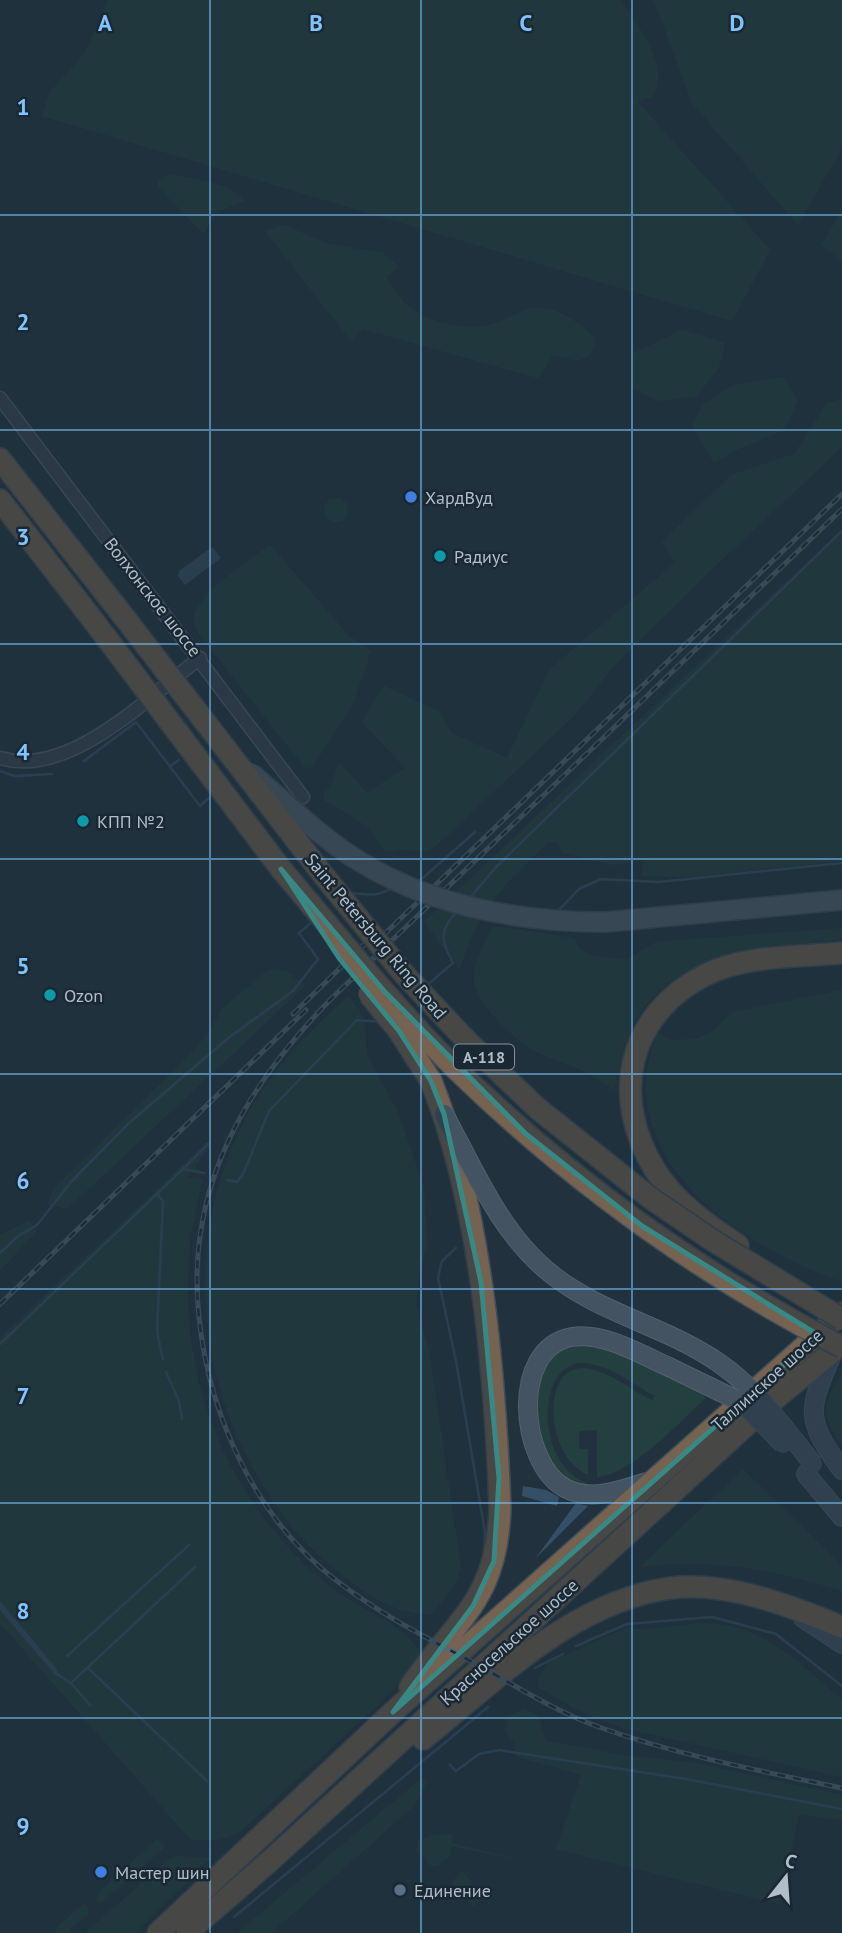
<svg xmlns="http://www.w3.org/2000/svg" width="842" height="1933" font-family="'PT Sans',sans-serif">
<rect width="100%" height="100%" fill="#21323e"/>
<path fill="#233f3f" d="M108,0H621C638,27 669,62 654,96L637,101L770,250L732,321L42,116L50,92L85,53Z
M654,0H842V148L798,225L692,103Z
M174,175C195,180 232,182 244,201L215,213L204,234L158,187V181L163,176Z
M842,210V261L822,245Z
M284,225L328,244L383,253L399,267L386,277C393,285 398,296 405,303C425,323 470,333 496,323C511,317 524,307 541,308C564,310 581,325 596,339L590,355L578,361L553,355L538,378L363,329L351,341L265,231Z
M682,330L725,343L719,367L697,396L658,401L632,388V354Z
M783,377L798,401L784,430L736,450L714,463L692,425L703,404L731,386Z
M842,399V447L710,571L612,668L575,715L439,843L427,852L400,849L389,852L384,850C371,824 349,814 324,800L323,794L331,786L339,763L367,793L405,768L362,722L384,686L440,712L451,733L507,758L550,669L675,563L662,542L731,475L794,454L827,403Z
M340,498L347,504L348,513L342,521L332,522L325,516L324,506L330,499Z
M842,529V861L687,877L641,876L644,859L614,865L562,853L557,842H548C503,886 478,907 460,970L424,922Z
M270,545L348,635L371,651L353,704L313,766L306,769L202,638C198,631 193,624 194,617C198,593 250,560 270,545Z
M494,926L574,938L580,949L593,956L627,960L656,942L842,928V939C770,949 677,948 636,1020C624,1042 622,1068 614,1091C591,1069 561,1064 533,1050C515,1041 476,1002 474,982C472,964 486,941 494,926Z
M269,969L288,972L305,986L67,1209L48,1204L54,1188L173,1072L209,1033L222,1009Z
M842,990V1282C759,1252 645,1185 646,1084C646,1066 652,1049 657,1031L670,1040L697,1039L711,1032L733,1012Z
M348,996L364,1016L367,1055L398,1112L424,1188L427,1244L420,1269L416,1305L429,1351L461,1568L454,1586L432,1614C386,1615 351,1583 318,1554C298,1537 282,1515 268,1493C195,1382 183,1237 246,1118C271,1070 308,1033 348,996Z
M206,1143L210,1146L194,1167L200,1170L199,1174L191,1173L187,1177L203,1179C163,1327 203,1476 320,1578C344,1600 374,1612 400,1630C411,1638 415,1649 426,1655L381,1702L242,1830C223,1841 211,1842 190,1839L0,1623V1610L59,1675L0,1601V1338Z
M29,1221L37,1231L0,1270V1235Z
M584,1345C609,1348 692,1380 706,1398C681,1421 632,1474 597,1477V1430L579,1431V1449H588V1475C546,1459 540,1367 583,1368C607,1369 631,1390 652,1400L654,1396C635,1385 613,1368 591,1364C536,1352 532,1464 587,1483L586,1486C578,1483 566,1481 560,1475C546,1462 541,1444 538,1426C531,1385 536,1351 584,1345Z
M842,1374V1446C821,1418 822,1402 842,1374Z
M743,1469L842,1566V1591C774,1569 711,1558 640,1567Z
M699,1623C764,1623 796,1661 842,1700V1777L623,1728L588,1715L539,1688L538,1680L548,1663L628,1627L641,1630Z
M524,1709L538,1715L546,1741L630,1756L696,1763L842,1795V1820L799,1814L779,1904L556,1849L581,1775L515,1756L514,1743L504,1729L506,1718Z
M423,1777L427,1782L415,1805L271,1933H237Z
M448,1834L453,1836L452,1843L523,1861L451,1846L449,1857L437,1866H431L417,1850L418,1841L433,1835Z
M157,1839L165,1847L103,1901H97L98,1893Z
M178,1856L211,1858L136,1933H85L169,1859Z
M462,1871L473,1884L467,1890L474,1898L481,1893L484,1898L473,1906L451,1882Z
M83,1904L88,1907L89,1914L66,1933H51Z"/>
<path fill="#335067" d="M212,547L221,558L185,585L178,576L179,571Z
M523,1486L546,1490L559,1497L557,1506L522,1496Z
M576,1503L588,1506L535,1559Z
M0,1601L56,1668L59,1675L56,1676L0,1610Z"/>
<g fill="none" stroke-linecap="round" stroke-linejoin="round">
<path stroke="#335067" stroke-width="2.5" d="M84,761L136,722L200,806L209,798
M170,766L179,760
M0,771L15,776L52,774
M417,883L475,832
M349,893C367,894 376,898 394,887
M470,898L496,867L842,531
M558,911L579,889L601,879L659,882L842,863
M426,986L453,963C441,939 438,932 458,910
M183,1169L208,1144
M228,1180L237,1182L243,1174L269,1111L357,1020L381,1022
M157,1194L163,1201L157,1332L163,1359
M456,1248L442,1261L438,1278L456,1361L485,1532L484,1553
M0,1253L18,1236L37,1225L70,1183L128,1124L227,1039L293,991L318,959L299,933L313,921
M0,1344L183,1169L204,1173
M166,1372L179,1401L182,1419
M576,1646L627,1624L712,1617L776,1634L842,1686
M67,1656L189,1545
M88,1668L207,1781
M535,1668L563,1654
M56,1673L70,1683
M90,1705L71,1683L195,1567
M450,1765L456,1771L479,1754L499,1750L686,1779L842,1809
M234,1917L488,1707"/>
<defs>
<path id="street" d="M0,398L303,797
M0,758C69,779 148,697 200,658"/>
<path id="secondary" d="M833,1352C809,1409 803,1417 842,1470
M806,1474L842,1517
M653,1480C627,1488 592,1503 565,1488C520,1464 509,1348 572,1337C604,1332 640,1354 669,1367
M803,1618L842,1644"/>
<path id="primary" d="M606,922L842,900"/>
<path id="highway" d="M0,459L121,613
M0,500L102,632
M167,718L281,869
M738,1245C707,1225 675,1202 655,1170C610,1097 627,1015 705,975C744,955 799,957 842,953
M410,1687C457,1617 497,1602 500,1508C495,1373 481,1206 431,1081
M423,1739C497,1680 573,1601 671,1588C727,1581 791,1606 842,1627
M158,1933L393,1712L842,1313
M187,1933L271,1860L776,1398L842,1344"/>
</defs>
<use href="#street" stroke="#53616c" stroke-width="15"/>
<use href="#secondary" stroke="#53616c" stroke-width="20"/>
<use href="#primary" stroke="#414f5a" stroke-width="22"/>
<use href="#highway" stroke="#404e59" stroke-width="24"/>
<use href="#street" stroke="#35434e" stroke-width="12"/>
<use href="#secondary" stroke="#435362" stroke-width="18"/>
<use href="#primary" stroke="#53626e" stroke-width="19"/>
<use href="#highway" stroke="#756251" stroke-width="21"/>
<defs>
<path id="rail" d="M842,509L334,996C246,1085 185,1187 199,1317C209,1416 256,1520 337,1581C376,1611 419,1634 463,1657C507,1680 551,1710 599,1727C677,1755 760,1771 842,1788
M371,947L842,494
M293,1014L373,936
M0,1304L306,1010"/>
</defs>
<use href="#rail" stroke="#576876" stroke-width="5"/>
<use href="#rail" stroke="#1a2833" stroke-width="2.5" stroke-dasharray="8" stroke-linecap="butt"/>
<defs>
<path id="secondary-bridge" d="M444,1114C474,1169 500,1233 550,1273C600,1314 666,1326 719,1363C757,1389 784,1428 813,1464
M669,1367L743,1403L783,1444"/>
<path id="primary-bridge" d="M251,773C286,803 320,837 359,861C433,907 520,922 606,922"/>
<path id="highway-bridge" d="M121,613L324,876L403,973L468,1042L537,1108L649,1197L712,1240L842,1319
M102,632L167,718
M281,869C338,936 393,1007 456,1069C570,1180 700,1274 842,1347
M369,994L399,1031L431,1081"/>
</defs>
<use href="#secondary-bridge" stroke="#53616c" stroke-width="20" stroke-linecap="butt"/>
<use href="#primary-bridge" stroke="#414f5a" stroke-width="22" stroke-linecap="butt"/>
<use href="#highway-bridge" stroke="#404e59" stroke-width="24" stroke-linecap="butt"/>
<use href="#secondary-bridge" stroke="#435362" stroke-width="18"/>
<use href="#primary-bridge" stroke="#53626e" stroke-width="19"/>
<use href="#highway-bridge" stroke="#756251" stroke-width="21"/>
</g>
<path d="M0 0H842V1933H0ZM281,869L385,992L526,1134L642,1226L818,1335L393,1712L473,1606L494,1561L499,1478L481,1282L444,1114L431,1081L399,1031L339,958Z" fill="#21323e" fill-opacity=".55" fill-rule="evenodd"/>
<path fill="none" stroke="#388885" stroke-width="5" stroke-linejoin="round" d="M281,869L385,992L526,1134L642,1226L818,1335L393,1712L473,1606L494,1561L499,1478L481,1282L444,1114L431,1081L399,1031L339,958Z"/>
<path fill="none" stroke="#80c3ff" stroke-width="2" stroke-opacity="0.55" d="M210,0V1933M421,0V1933M632,0V1933M0,215H842M0,430H842M0,644H842M0,859H842M0,1074H842M0,1289H842M0,1503H842M0,1718H842"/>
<g fill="#3f7fe0" stroke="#1a2833" stroke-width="2.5">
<circle cx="411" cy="497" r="7"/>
<circle cx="101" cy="1872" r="7"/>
</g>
<g fill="#0f9aa8" stroke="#1a2833" stroke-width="2.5">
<circle cx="440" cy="556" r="7"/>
<circle cx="83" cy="821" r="7"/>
<circle cx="50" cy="995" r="7"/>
</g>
<circle fill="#5c6f8a" stroke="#1a2833" stroke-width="2.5" cx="400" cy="1890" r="7"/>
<g text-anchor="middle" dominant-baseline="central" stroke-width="5" stroke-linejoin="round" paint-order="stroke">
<rect fill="#1a2833" stroke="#84919d" stroke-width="2" x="454" y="1044.5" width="60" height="25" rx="5"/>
<g font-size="16" font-weight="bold" fill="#b1beca">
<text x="484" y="1057">А-118</text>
</g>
<g font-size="18" fill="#b1beca" stroke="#1a2833" text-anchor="start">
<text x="425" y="497">ХардВуд</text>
<text x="454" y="556">Радиус</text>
<text x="97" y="821">КПП №2</text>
<text x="64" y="995">Ozon</text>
<text x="115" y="1872">Мастер шин</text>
<text x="414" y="1890">Единение</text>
</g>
<g font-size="18" fill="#b1beca" stroke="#1a2833">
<text transform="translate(153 597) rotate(52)">Волхонское шоссе</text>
<text transform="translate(376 936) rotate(50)">Saint Petersburg Ring Road</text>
<text transform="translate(767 1380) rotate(-42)">Таллинское шоссе</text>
<text transform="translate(509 1642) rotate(-42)">Красносельское шоссе</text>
</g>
</g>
<g font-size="23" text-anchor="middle" font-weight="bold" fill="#80c3ff" stroke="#1a2833" stroke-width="5" stroke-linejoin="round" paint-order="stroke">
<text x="105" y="31">A</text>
<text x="316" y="31">B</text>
<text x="526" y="31">C</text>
<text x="737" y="31">D</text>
<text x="23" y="115">1</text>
<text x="23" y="330">2</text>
<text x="23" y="545">3</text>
<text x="23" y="760">4</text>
<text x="23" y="974">5</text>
<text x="23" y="1189">6</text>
<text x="23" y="1404">7</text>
<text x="23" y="1619">8</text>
<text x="23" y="1834">9</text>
</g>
<g transform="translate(786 1877) rotate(17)" stroke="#1a2833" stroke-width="5" paint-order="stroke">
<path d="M0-5L12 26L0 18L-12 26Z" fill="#b1beca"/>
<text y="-10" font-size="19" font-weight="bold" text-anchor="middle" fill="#b1beca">С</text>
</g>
</svg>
